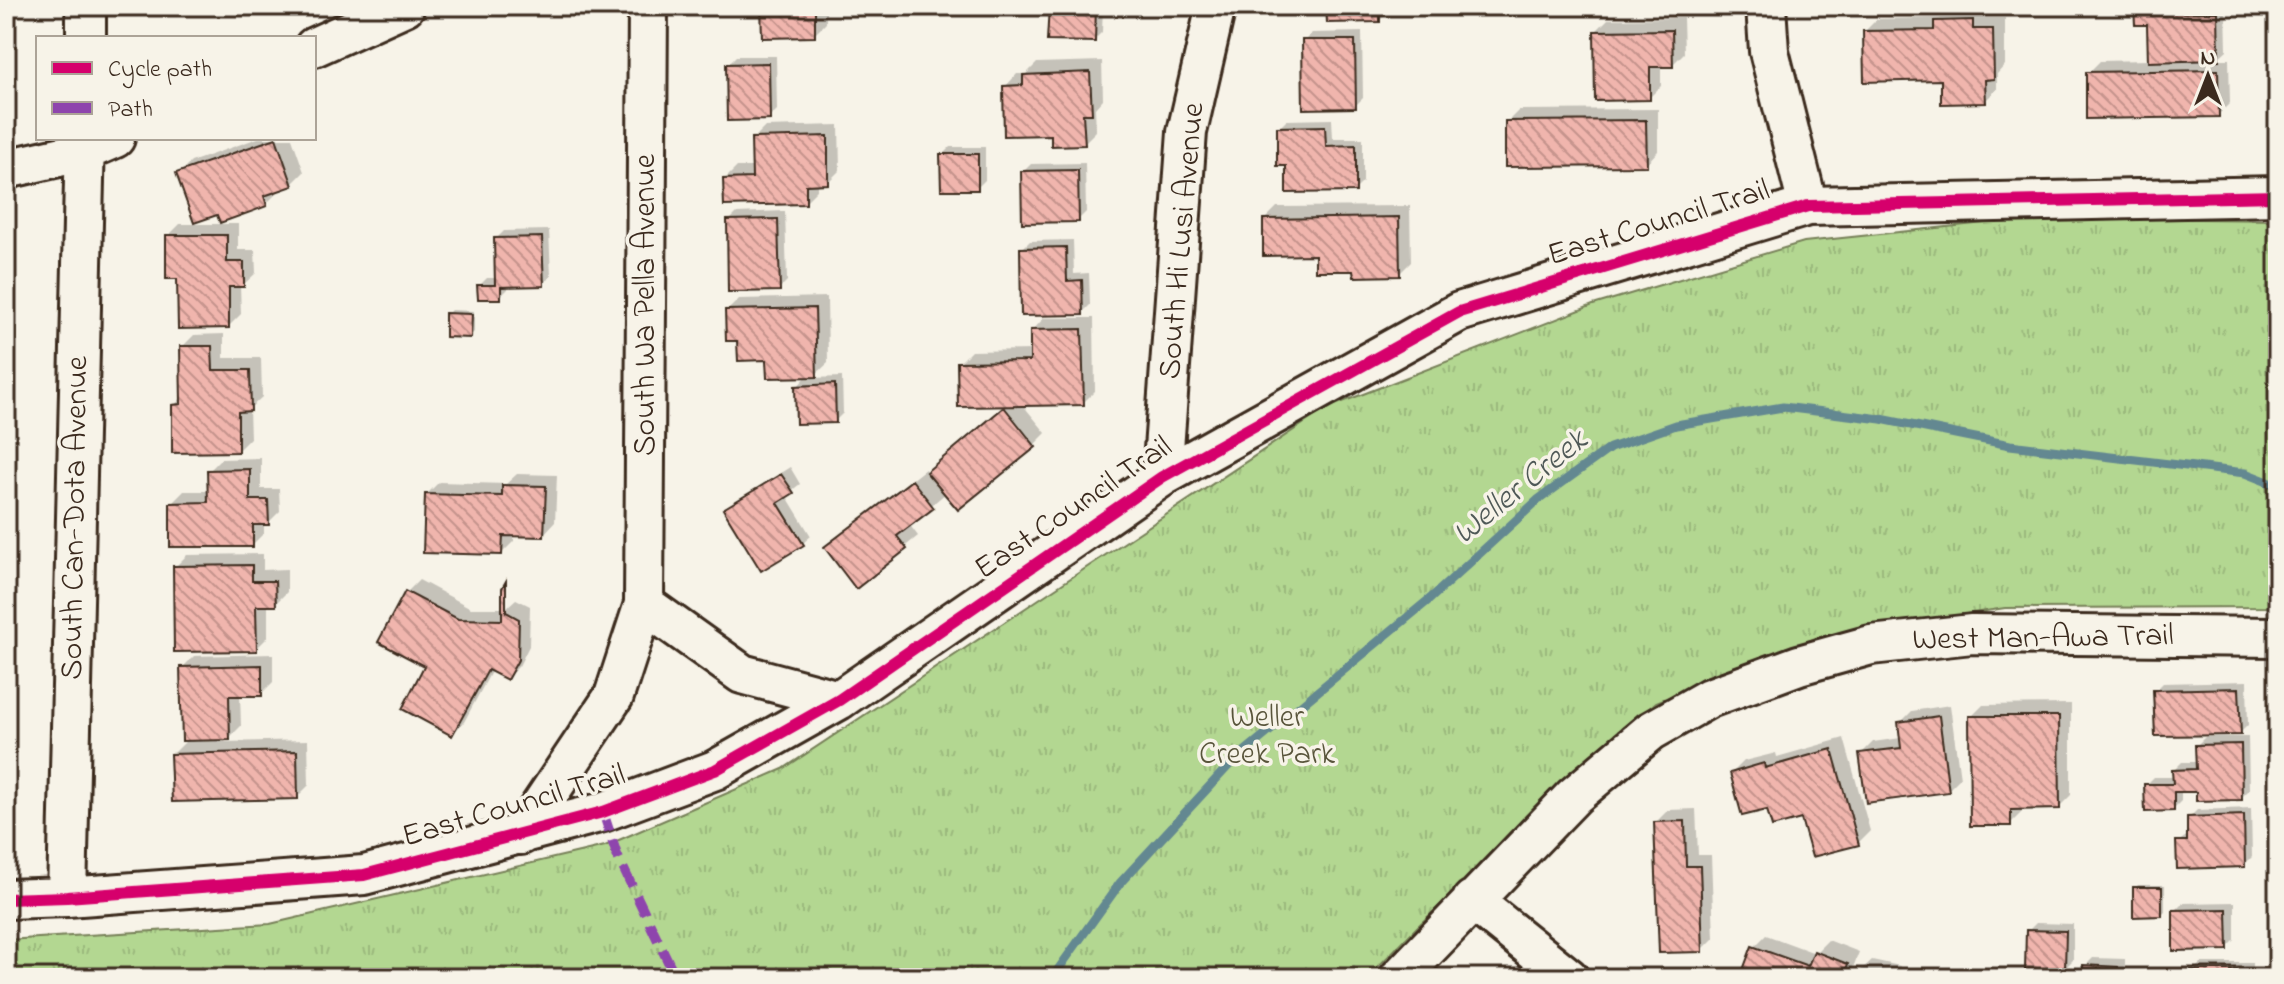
<svg xmlns="http://www.w3.org/2000/svg" width="2284" height="984" font-family="'Indie Flower',sans-serif">
<defs>
<pattern id="park-tufts" width="24" height="20" patternUnits="userSpaceOnUse" patternTransform="scale(2)"><rect width="24" height="20" fill="#b3d791"/><path d="M3 7l-1-3M5 7V3M7 7l1-3M15 17l-1-3M17 17v-4M19 17l1-3" fill="none" stroke="#9bb97d"/></pattern>
<pattern id="building-back-hatch" width="6" height="6" patternUnits="userSpaceOnUse" patternTransform="scale(2)"><rect width="6" height="6" fill="#f0b5ad"/><path d="M-1 5l2 2M0 0l6 6M5-1l2 2" fill="none" stroke="#c4938c"/></pattern>
</defs>
<rect width="100%" height="100%" fill="#f7f3e8"/>
<filter id="ink" filterUnits="userSpaceOnUse"><feTurbulence type="fractalNoise" baseFrequency=".0125" numOctaves="2"/><feDisplacementMap in="SourceGraphic" scale="16" xChannelSelector="R" yChannelSelector="G"/><feConvolveMatrix kernelMatrix="1 2 1 2 8 2 1 2 1" color-interpolation-filters="sRGB"/></filter>
<g filter="url(#ink)">
<path fill="url(#park-tufts)" stroke="#778058" stroke-width="2" d="M2042,217L2278,220V607L2005,608L1818,637L1656,702L1418,926L1367,978H6V940L270,924L605,846L783,769L1327,408L1593,305L1804,242Z"/>
<path fill="#0003" d="M6,6H11V20L6,24Z
M763,6H832L826,7V23L814,35Z
M1051,6H1103L1102,32L1094,40Z
M1328,6H1387L1388,12L1380,20Z
M2136,6H2226L2227,50L2217,59H2229L2230,103L2218,115L2088,73L2100,61L2149,60V23Z
M1984,9V18H2005V65L1997,74V89L1985,101L1865,31L1877,19L1940,18L1948,10Z
M1683,18L1684,53L1672,65H1661V86L1649,98L1596,31L1608,19Z
M1362,32L1363,98L1355,106L1304,41L1312,33Z
M736,56H776L777,110L769,118L728,64Z
M1102,61L1103,99L1095,108L1096,131L1084,143L1053,132L1005,87L1017,74H1026L1037,63Z
M1658,109V151L1646,164L1507,122L1519,110Z
M1332,119L1333,138H1363V182L1355,190L1288,164L1279,128L1287,120Z
M839,125L840,170L828,182L817,183V190L805,202L725,179L737,167H753V139L765,127Z
M258,138H292L304,172L292,184L277,189L278,192L266,204L218,212L179,174L191,162Z
M950,147H985V180L977,188L942,155Z
M1085,163L1086,212L1078,220L1023,172L1031,164Z
M1410,206L1411,262L1399,274L1355,269L1317,253L1265,219L1277,207Z
M785,211L787,281L779,289L729,221L737,213Z
M180,224H238V250H255L256,273L243,285H240L241,314L229,326L179,277L168,236Z
M549,230L551,276L543,284L508,285V289L500,297L479,286L487,278H497L496,239L504,231Z
M1073,240L1074,274L1089,273L1090,305L1082,313L1022,249L1030,241Z
M827,297L828,363L812,378L842,377L843,413L835,421L797,387L808,375L768,358L727,311L739,299Z
M451,310L474,311V332L470,336L447,314Z
M1044,318H1094L1095,391L1083,403L1022,404L1046,433L1034,445L946,493L909,524L918,536L856,586L826,547L925,469L927,473L1008,404L959,363L971,351L1032,350V331Z
M224,334V358H261L262,397L249,409L250,438L238,450L174,406L182,397V347L194,335Z
M261,458V489H279L280,511L268,523H264V533L252,545L172,503L184,491H209V471L221,459Z
M790,467L800,484L786,495L811,536L803,543L762,569L726,510L734,502Z
M517,474L557,475L555,522L543,535L514,534V541L502,553L427,494L439,482L506,484Z
M263,554V570L287,569V592L275,604H268V637L256,649L175,567L187,555Z
M419,580L471,608H506L516,599L530,606L529,646L519,666L507,678L492,670L464,722L452,734L407,592Z
M273,654V682L261,694H240L241,726L225,742L308,740L309,785L297,797L172,755L188,739L182,668L194,656Z
M2247,681L2248,725L2240,733L2155,691L2163,683Z
M2071,704V795L2059,807H2022V812L2010,824L1971,717L1983,705Z
M1950,705L1960,778L1948,790L1861,754L1873,742L1901,738L1900,723L1912,711Z
M2205,737H2248L2249,790L2241,798L2198,790H2181V801L2173,809L2146,785L2154,777H2174V770L2182,762H2198L2197,745Z
M1844,738L1870,831L1858,843L1803,817L1769,807L1732,773L1744,761L1776,753L1777,757Z
M2251,808L2252,857L2244,865L2178,842L2189,834V818L2197,810Z
M1696,809L1698,855H1711L1714,938L1702,950L1656,822L1668,810Z
M2138,885H2165V911L2162,914L2135,888Z
M2235,902V940L2227,948L2175,911L2183,903Z
M2036,923L2073,924V960L2065,968L2028,931Z
M1766,935L1815,953L1828,940L1859,952L1849,978H1743L1754,947Z
M2093,958L2125,959V978H2085V966Z
M1872,960L1900,966L1898,978H1858L1859,972Z
M2201,963H2253V968H2198V972H2253V978H2193V971Z"/>
<g fill="none" stroke-linecap="round" stroke-linejoin="round">
<path stroke="#638891" stroke-width="9" d="M1052,978L1120,883L1232,762L1431,598L1538,500L1610,448L1676,425L1783,407L1881,419L2010,445L2245,473L2278,486"/>
</g>
<path fill="url(#building-back-hatch)" stroke="#3b2a1e" stroke-width="2" d="M761,6H832V9H815V37L762,38Z
M1049,6H1096L1095,42L1047,41Z
M1326,6H1380V22L1327,23Z
M2134,6H2170V13L2218,12L2219,60L2148,62L2147,25H2135Z
M1973,20V29H1993L1994,79L1985,80L1986,103L1941,104V80L1864,82L1863,31L1934,30V21Z
M1672,30L1673,67H1650V100L1595,101L1594,31Z
M1302,40H1355L1356,108L1303,109Z
M769,63L770,120L727,121L726,64Z
M2218,70L2219,117L2086,119V72Z
M1090,72L1092,114H1083L1085,145L1051,146V135L1004,136L1003,86L1023,85V75Z
M1646,120L1647,166L1505,167V121Z
M1325,126L1326,146L1356,145V192L1286,193V166H1277V127Z
M828,136V184L806,185V204L724,206L723,179L752,178L751,138Z
M276,138L293,186L264,196L267,206L220,223L217,215L194,223L176,173Z
M940,154H978V190H941Z
M1078,170L1079,222L1022,223L1021,171Z
M1399,217L1400,276L1354,277L1353,271H1315V255L1263,256V219Z
M778,219L780,291L728,292L727,220Z
M166,235H227V262H244V287H229V328L178,329L177,279H166Z
M542,237L544,286L501,287V299H478L477,285H495L494,238Z
M1066,247L1067,281L1082,280L1083,315L1021,316L1020,248Z
M815,308L817,377L767,378L766,360L738,361L737,341H726L725,310Z
M445,313L472,314L471,338L445,337Z
M1082,329L1084,405L958,407L957,362L1030,361V330Z
M180,346H212L213,370H250L251,411L238,412V452L172,453V405L181,404Z
M835,384L836,423L796,424L795,386Z
M1004,407L1036,447L958,510L926,472Z
M250,469V500H268L269,525H253V547H170V503L208,502L207,470Z
M781,474L794,493L778,503L804,545L761,571L723,509Z
M912,480L934,508L897,536L907,549L856,589L824,547Z
M502,485L546,486L544,537L503,536L502,555L423,553L425,494L502,496Z
M252,565V581H275L276,606H256L257,651L174,652L173,566Z
M506,581V612L519,619L518,660L507,680L488,670L452,736L402,709L424,666L378,642L405,591L458,619L502,620V588Z
M262,665V696H229L230,740L182,741L180,667Z
M2239,688L2241,735L2155,736L2153,690Z
M1939,716L1949,792L1866,803L1859,753L1901,748L1898,722Z
M1969,716H2059L2060,809L2011,810V826H1970Z
M2241,744L2242,800L2196,801V792H2174V811L2145,812L2144,784H2173L2172,770L2196,769L2195,745Z
M1832,749L1859,845L1812,857L1801,819L1772,827L1767,810L1742,816L1730,773L1764,763L1765,768Z
M297,751L298,799L172,802L170,754Z
M2244,815L2245,867L2177,869L2176,841H2187V817Z
M1685,821L1686,866H1700L1703,952L1659,953L1654,822Z
M2133,887H2162V916L2133,917Z
M2227,909L2228,950L2173,951V910Z
M2026,930L2066,931L2065,970H2025Z
M1752,946L1808,966L1814,951L1848,964L1843,978H1740Z
M2083,965L2118,967V978H2083Z
M2191,970H2246V978H2191Z"/>
<g fill="none" stroke-linecap="round" stroke-linejoin="round">
<defs>
<path id="minor" d="M1766,6L1769,51L1808,206
M86,38V6
M314,47L405,6
M6,169L85,151L115,138
M1162,477L1187,132L1216,6
M644,604L742,674L839,700
M521,835L614,696L644,604L648,6
M67,897L85,138
M6,899L67,897L364,875L603,812L715,770L839,700L1162,477L1459,312L1808,206L2278,196
M1472,900L1569,978
M1399,978L1574,796L1651,731L1709,698L1799,665L1871,645L1972,634L2278,637"/>
</defs>
<use href="#minor" stroke="#3b2a1e" stroke-width="44"/>
<use href="#minor" stroke="#f7f3e8" stroke-width="38"/>
<path stroke="#8e44ad" stroke-width="10" stroke-dasharray="20 10" stroke-linecap="butt" d="M603,812L617,855L676,978"/>
<defs>
<path id="cycleway" d="M6,899L67,897L364,875L603,812L715,770L839,700L1162,477L1459,312L1808,206L2278,196"/>
</defs>
<use href="#cycleway" stroke="#f7f3e8" stroke-width="17"/>
<use href="#cycleway" stroke="#d6006c" stroke-width="12"/>
</g>
</g>
<g text-anchor="middle" dominant-baseline="central" stroke-width="7" stroke-linejoin="round" paint-order="stroke">
<g font-size="32" fill="#3b2a1e" stroke="#f7f3e8">
<text transform="translate(1659 224) rotate(-17)">East Council Trail</text>
<text transform="translate(1183 241) rotate(-85)">South Hi Lusi Avenue</text>
<text transform="translate(646 305) rotate(-90)">South Wa Pella Avenue</text>
<text transform="translate(1074 509) rotate(-34)">East Council Trail</text>
<text transform="translate(76 518) rotate(-89)">South Can-Dota Avenue</text>
<text transform="translate(2043 639) rotate(-1)">West Man-Awa Trail</text>
<text transform="translate(514 807) rotate(-16)">East Council Trail</text>
</g>
<g font-size="32" fill="#59553b" stroke="#f7f3e8">
<text x="1267" y="718">Weller<tspan x="1267" dy="37">Creek Park</tspan></text>
</g>
<g font-size="34" font-style="italic" fill="#4f5957" stroke="#f7f3e8">
<text transform="translate(1521 488) rotate(-39)">Weller Creek</text>
</g>
</g>
<rect width="2284" height="984" fill="none" stroke="#f7f3e8" stroke-width="32"/>
<rect x="16" y="16" width="2252" height="952" fill="none" stroke="#3b2a1e" stroke-width="3" filter="url(#ink)"/>
<rect x="36" y="36" width="280" height="104" fill="#f7f3e8" stroke="#aca397" stroke-width="2"/>
<rect x="52" y="62" width="40" height="12" fill="#d6006c" stroke="#aca397" stroke-width="2"/>
<text x="108" y="76" font-size="24" fill="#3b2a1e">Cycle path</text>
<rect x="52" y="102" width="40" height="12" fill="#8e44ad" stroke="#aca397" stroke-width="2"/>
<text x="108" y="116" font-size="24" fill="#3b2a1e">Path</text>
<g transform="translate(2208 76)" stroke="#f7f3e8" stroke-width="6" paint-order="stroke">
<path d="M0-6L14 30L0 20L-14 30Z" fill="#3b2a1e"/>
<text y="-12" font-size="22" font-weight="bold" text-anchor="middle" fill="#3b2a1e">N</text>
</g>
</svg>
